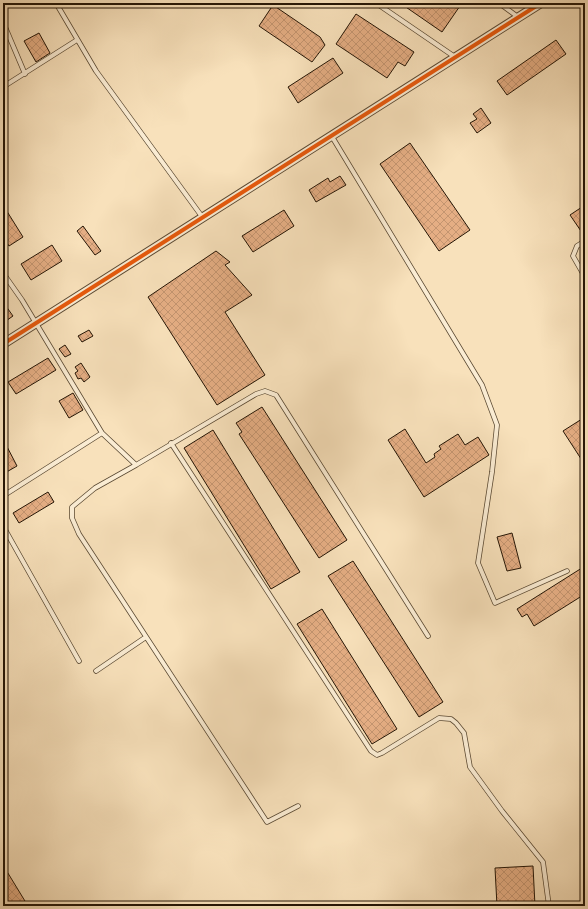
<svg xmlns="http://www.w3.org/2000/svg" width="588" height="909" font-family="'EB Garamond',serif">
<defs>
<pattern id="building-cross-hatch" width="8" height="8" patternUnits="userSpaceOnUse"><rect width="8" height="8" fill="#e5ae84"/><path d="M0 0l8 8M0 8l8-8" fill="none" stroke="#c49570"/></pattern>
</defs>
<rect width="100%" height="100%" fill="#f8e1bb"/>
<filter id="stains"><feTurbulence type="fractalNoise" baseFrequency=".005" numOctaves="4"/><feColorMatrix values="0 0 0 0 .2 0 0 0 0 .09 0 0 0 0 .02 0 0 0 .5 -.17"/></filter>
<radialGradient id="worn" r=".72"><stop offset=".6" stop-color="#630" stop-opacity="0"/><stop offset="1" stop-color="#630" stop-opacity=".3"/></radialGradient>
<path fill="url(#building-cross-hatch)" stroke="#241505" d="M400,3H462L442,32Z
M273,5L320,37L325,45L312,62L259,26Z
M356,14L414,52L405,66L398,62L387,78L336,44Z
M39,33L50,53L36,62L24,41Z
M556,40L566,54L507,95L497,81Z
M333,58L343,73L298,103L288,87Z
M481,108L491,123L477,133L470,123L477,119L473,114Z
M410,143L470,230L439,251L380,164Z
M340,176L346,185L316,202L309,190L328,178L330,182Z
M3,205L23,237L9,246L3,236Z
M585,205V237L570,215Z
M284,210L294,226L253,252L242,236Z
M83,226L101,251L95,255L77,231Z
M52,245L62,261L31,280L21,264Z
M216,251L230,262L225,265L252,295L225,312L265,375L217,405L148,297Z
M3,302L13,316L3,323Z
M89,330L93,336L82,342L78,336Z
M65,345L71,354L65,357L59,349Z
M48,358L56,370L16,394L8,382Z
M81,363L90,377L84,382L81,378L78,379L75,373L78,371L75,367Z
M73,393L83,410L69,418L59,401Z
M262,407L347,540L319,558L239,434L242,432L236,423Z
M585,417V465L563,431Z
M405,429L426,463L435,457L434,454L441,449L439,446L458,434L465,445L478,437L489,455L424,497L388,440Z
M213,430L300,572L271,589L184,448Z
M3,439L17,466L3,474Z
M48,492L54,502L19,523L13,513Z
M512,533L521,568L507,571L497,537Z
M353,561L443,702L419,717L328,576Z
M585,566V594L534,626L527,614L522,617L517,609Z
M322,609L397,729L372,744L297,624Z
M3,865L28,906H3Z
M533,866L535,906H497L495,868Z"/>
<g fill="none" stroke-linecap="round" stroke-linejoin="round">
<defs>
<path id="lane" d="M56,3L96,71L203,218
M376,3L455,57
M499,3L518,17
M3,22L25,74
M6,85L77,40
M331,135L482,385L497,425L492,472L478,563L495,603L567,571
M585,241L577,246L573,256L585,277
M3,273L22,300L102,433L3,496
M102,433L136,465L256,394L265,391L276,395L428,636
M171,443L371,751L377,755L382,753L439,718L451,719L456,723L464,733L470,767L502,811L543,862L549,906
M136,465L95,488L72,507V518L79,534L267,822L298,806
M3,526L79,661
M96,671L146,637"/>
<path id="street" d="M3,344L541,3"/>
</defs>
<use href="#lane" stroke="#594832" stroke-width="5.5"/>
<use href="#street" stroke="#594832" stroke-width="10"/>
<use href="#lane" stroke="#faecd3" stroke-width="4"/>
<use href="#street" stroke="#faecd3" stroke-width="8"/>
<defs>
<path id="cycleway" d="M3,344L541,3"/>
</defs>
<use href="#cycleway" stroke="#faecd3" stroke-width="6"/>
<use href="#cycleway" stroke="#e8590c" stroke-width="4"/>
</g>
<rect width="588" height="909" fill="none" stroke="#f8e1bb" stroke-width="16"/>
<rect x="4" y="4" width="580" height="901" fill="none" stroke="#241505" stroke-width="2"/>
<rect x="8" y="8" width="572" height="893" fill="none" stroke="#241505"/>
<rect width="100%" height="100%" filter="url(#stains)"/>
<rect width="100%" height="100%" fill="url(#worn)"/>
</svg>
